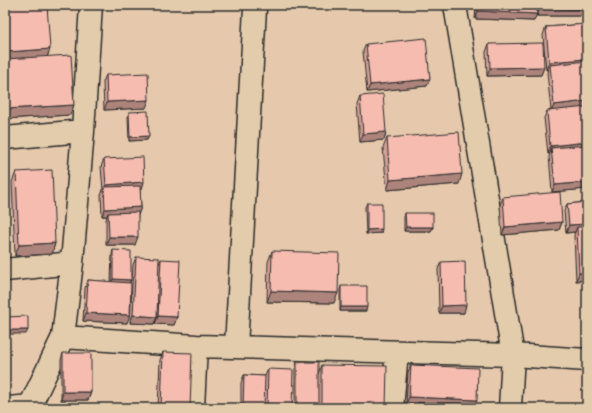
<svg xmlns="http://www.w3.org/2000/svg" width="592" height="413" font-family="'Patrick Hand',sans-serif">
<rect width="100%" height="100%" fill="#e6c9ac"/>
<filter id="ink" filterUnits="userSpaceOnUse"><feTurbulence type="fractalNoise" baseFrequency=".025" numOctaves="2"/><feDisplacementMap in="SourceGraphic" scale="8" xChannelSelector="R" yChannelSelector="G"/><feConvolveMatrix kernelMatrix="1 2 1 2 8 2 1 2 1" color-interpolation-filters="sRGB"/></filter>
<g filter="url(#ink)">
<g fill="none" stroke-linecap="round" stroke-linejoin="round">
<defs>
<path id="street" d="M455,5L513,355L510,408
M5,138L83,131
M5,270L72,263
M63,337L196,346L513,355L587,360
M236,347L255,9
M9,408L30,406
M29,408L30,406L63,337L72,263L83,131L91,5
M193,408L196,346
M392,408L397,352"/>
</defs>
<use href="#street" stroke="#2b2b2b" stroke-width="25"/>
<use href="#street" stroke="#e2ccab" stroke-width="22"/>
</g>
<path fill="#d4a297" stroke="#2b2b2b" d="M5,5L50,49L47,57L70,115L5,119Z
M476,5H537V14L534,21L475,19Z
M537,5H587V11L585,16H537Z
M587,24V189L552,192L549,156L550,153L548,154L544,118L547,111L551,110L547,73L548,69L546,70L543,35L546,27Z
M366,44L427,86L367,92L363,51Z
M489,44L544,67L541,75L487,76L486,52Z
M106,75L146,108L104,110L103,82Z
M360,96L386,132L384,140L360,142L357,104Z
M129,112L149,136L147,140L129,141L128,116Z
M387,138L459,184L387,190L383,148Z
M104,159L142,189L140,190L141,207L138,215L135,245H106V220L107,216H102L101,195L103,190L101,167Z
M16,172L55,243L52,254L15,256L12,182Z
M503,197L562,222L559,230L502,235L500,205Z
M587,202V280L576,281L574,235L575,232L566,233L564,211L567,204Z
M367,203L381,233L366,234L365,207Z
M405,213L433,227L431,231H404V217Z
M113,250L131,280L130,283L127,323L83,321L85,288L88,280L111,282L112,254Z
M272,251L334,303L267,302L268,262Z
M136,257L159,264L161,259L177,317L174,325L155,324L156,319L154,324L130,323L133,265Z
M441,262L464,313H439L438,269Z
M341,286L366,311H340V290Z
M163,352L190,408H158L160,360Z
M63,353L91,392L88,400H61V360Z
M297,362L319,374L322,365L386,408H295V369Z
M411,365L477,400L474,406V408H416L417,405L406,404L408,372Z
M268,369L292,408H241V383L244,375L265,376Z"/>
<path fill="#ac847b" stroke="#2b2b2b" d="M540,8L587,9V11L585,16H537Z
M478,11L537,14L534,21L475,19Z
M50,49L46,60L5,62V58L7,52Z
M587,59V67L550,65L548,69L546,70L549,62Z
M544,67L541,75L487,76L490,68Z
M430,79L427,86L367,92L370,85Z
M149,100L146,108L104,110L107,102Z
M587,101V108L551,112L554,105Z
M74,105L70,115L5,119V112L6,109Z
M386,132L384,140L360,142L363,134Z
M149,136L147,140L129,141L130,137Z
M587,142V149L551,148L550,153L548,154L550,146Z
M462,174L459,184L387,190L390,180Z
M144,182L142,189L104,192V189L106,185Z
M587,182V189L552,192L555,185Z
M141,207L138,215L108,213L107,216H102L105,209Z
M562,222L559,230L502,235L505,227Z
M587,224V231L577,227L575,232L566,233L569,225Z
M406,227H433L431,231H404Z
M382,229L381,233L366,234L367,230Z
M109,237H138L135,245H106Z
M55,243L52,254L15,256L19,245Z
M579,273H587V280L576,281Z
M113,279L131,280L129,284H111Z
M271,291L338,293L334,303L267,302Z
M466,305L464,313H439L442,306Z
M341,307H367L366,311H340Z
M86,313L130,315L127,323L83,321Z
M133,315L157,317L154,324L130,323Z
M158,316L177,317L174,325L155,324Z
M6,330H28L26,334H5Z
M63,392H91L88,400H61Z
M409,397L477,400L474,407L418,403L417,405L406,404Z"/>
<path fill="#f6bcb0" stroke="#2b2b2b" d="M5,5H47L50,49L7,52Z
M478,5H537V14L478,11Z
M540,5H587V9L540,8Z
M587,24V59L549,62L546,27Z
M426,38L430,79L370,85L366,44Z
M543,43L544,67L490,68L489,44Z
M71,55L74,105L6,109L5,87V59Z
M587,61V101L554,105L550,65Z
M148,73L149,100L107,102L106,75Z
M383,94L386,132L363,134L360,96Z
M587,107V142L550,146L547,111Z
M148,111L149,136L130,137L129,112Z
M459,132L462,174L390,180L387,138Z
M587,145V182L555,185L551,148Z
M143,157L144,182L106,185L104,159Z
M52,170L55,243L19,245L16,172Z
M140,186L141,207L105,209L104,187Z
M560,192L562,222L505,227L503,197Z
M587,202V224L569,225L567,204Z
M367,203H382V229L367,230Z
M138,212V237H109L108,213Z
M405,213H433V227H406Z
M577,227H587V273H579Z
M113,250L131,251V280L113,279Z
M272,251L339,253L338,293L271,291Z
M136,257L159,258L157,317L133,315Z
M161,259L180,260L177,317L158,316Z
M465,261L466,305L442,306L441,262Z
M88,280L131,283L130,315L86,313Z
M341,286H367V307H341Z
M28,316V330H6V317Z
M163,352L192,353L190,408H161Z
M63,353H91V392H63Z
M297,362H319V408H297Z
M322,365L387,366L386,408H322Z
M411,365L478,368L477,400L409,397Z
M268,369L293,370L292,408H267Z
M244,375L265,376L264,408H243Z
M418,403L474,404V408H418Z
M547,406L581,408H547Z"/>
</g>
<rect width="592" height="413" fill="none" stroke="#e2ccab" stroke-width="20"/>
<rect x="10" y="10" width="572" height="393" fill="none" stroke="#2b2b2b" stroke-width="1.5" filter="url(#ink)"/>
</svg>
